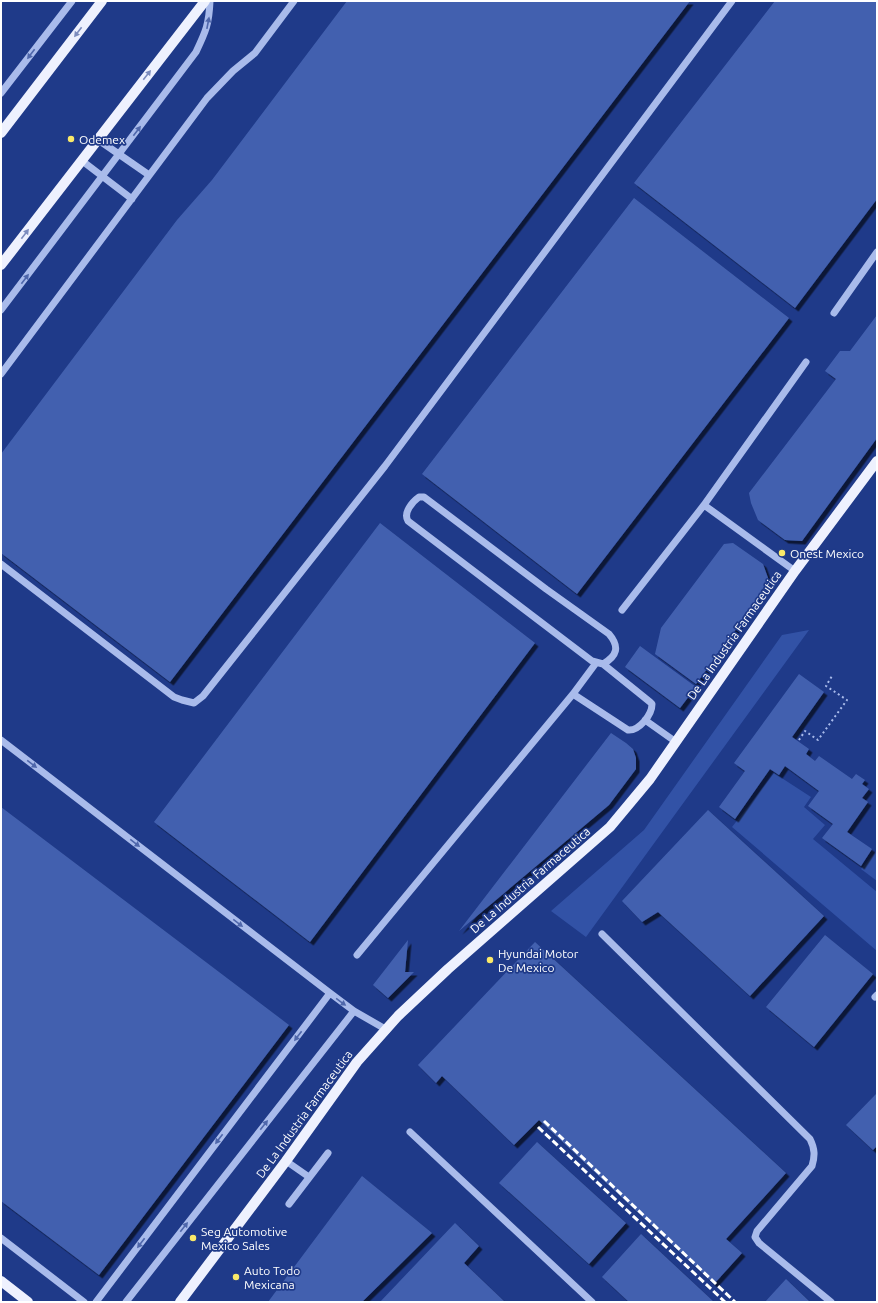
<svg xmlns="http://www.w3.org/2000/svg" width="878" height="1303" font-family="Ubuntu,sans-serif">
<defs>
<filter id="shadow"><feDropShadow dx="3.5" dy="3.5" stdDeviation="0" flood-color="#0009"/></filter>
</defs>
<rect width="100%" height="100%" fill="#1f3a89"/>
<path fill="#3252a6" d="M809,630L586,937L551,911L644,830L782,635Z
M774,773L811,797L804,807L825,825L813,839L877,892V951L732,827Z
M877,850V881L861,869Z"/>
<path fill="#4361af" filter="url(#shadow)" d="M347,1H690L170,682L1,553V454L177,220L212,180Z
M775,1H877V199L795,308L634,183Z
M634,198L789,318L577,594L422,474Z
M877,315V438L802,541L785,540L758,520L751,503L749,493L836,379L825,371L840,351H850Z
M380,523L535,643L310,942L154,822Z
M733,543L763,564L768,578L767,587L696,684L655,654L661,628L724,544Z
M640,646L696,687L680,708L625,667Z
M799,674L824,692L792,737L809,749L806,754L815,761L819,756L852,779L856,774L865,780L862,784L869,789L862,798L868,802L847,832L872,849L861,866L822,838L833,824L808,806L819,791L785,766L779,775L770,769L735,819L719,807L745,771L734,763Z
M611,733L626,743L633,749L636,758V769L609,805L459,931Z
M1,807L289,1025L99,1275L1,1201Z
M708,810L824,916L750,996L658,912L642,922L622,901Z
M825,935L873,974L814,1047L766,1007Z
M408,940L405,972H414L388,998L373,985Z
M535,942L786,1173L726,1239L742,1253L714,1284L539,1120L514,1145L442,1076L436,1083L418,1065Z
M877,1093V1146L873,1150L846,1125Z
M537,1142L626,1223L589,1264L499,1183Z
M362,1176L432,1233L362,1302H268Z
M455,1223L479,1246L464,1263L505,1302H380Z
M641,1234L714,1302H629L602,1277Z
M786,1279L810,1302H765Z"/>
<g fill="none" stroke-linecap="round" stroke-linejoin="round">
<path stroke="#a9bbeb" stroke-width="2" stroke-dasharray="2 3" stroke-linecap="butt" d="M799,740L805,731L818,740L847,700L826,686L832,676"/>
<path stroke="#a9bbeb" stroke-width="7" d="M1,93L72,1
M97,139L149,175
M81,160L132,199
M1,310L196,52C206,31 209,24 210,1
M834,313L877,252
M1,374L207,98L233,71L255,53L294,1
M704,505L795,571
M1,564L174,697L182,700L194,703L203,696L385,466L732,1
M622,610L704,505L806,362
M596,663L573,694L628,730C639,731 652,715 652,704L650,702L603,664L592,661L408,521C403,513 412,502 419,497H424L546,589L609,634C620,647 617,656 603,664
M645,720L676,742
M1,740L330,993L354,1011L387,1030
M602,934L810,1139C815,1149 815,1156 812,1166L757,1231L755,1237L759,1243L831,1302
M357,955L573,694
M875,997L877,995
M410,1132L592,1302
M286,1161L309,1177
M289,1204L328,1153
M1,1238L84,1302
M96,1302L330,993
M126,1302L354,1011"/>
<path stroke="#eef1fe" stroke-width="10" d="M1,133L102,1
M1,265L205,1
M1,1281L28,1302
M180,1302L286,1161L357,1062L398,1016L448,969L610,827L650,779L795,571L877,461"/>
<path stroke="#fff" stroke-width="3" stroke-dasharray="7 3" stroke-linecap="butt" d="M544,1121L735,1302
M538,1127L725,1302"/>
</g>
<defs><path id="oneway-solid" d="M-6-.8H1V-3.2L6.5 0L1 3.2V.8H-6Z"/></defs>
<g fill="#4f67ab">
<use href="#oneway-solid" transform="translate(208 23) rotate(-79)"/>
<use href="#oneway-solid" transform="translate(31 54) rotate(127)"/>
<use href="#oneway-solid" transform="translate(137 131) rotate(-53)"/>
<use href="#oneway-solid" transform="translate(25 279) rotate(-53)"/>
<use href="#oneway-solid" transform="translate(32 764) rotate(37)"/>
<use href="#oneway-solid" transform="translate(135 843) rotate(38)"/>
<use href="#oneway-solid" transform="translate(238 923) rotate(38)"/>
<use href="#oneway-solid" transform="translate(341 1002) rotate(36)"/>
<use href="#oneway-solid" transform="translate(298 1036) rotate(127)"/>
<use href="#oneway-solid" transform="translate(264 1125) rotate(-52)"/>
<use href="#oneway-solid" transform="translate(219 1139) rotate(127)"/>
<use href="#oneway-solid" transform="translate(184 1227) rotate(-52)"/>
<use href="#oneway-solid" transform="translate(141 1243) rotate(127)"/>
</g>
<g fill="#7c8cbe">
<use href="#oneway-solid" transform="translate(78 32) rotate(127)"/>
<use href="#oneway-solid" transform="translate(147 75) rotate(-52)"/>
<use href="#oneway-solid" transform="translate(25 234) rotate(-53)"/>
</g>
<g fill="#fae969" stroke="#1f3a89" stroke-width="1.5">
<circle cx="71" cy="139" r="4"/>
<circle cx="782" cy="553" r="4"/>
<circle cx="490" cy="960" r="4"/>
<circle cx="193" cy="1238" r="4"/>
<circle cx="236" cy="1277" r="4"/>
</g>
<g text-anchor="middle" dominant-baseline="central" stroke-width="3.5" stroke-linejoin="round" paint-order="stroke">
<g font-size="12" fill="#fff" stroke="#1f3a89" text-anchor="start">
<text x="79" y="139">Odemex</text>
<text x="790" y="553">Onest Mexico</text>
<text x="498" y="953">Hyundai Motor<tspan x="498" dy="14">De Mexico</tspan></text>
<text x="201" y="1231">Seg Automotive<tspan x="201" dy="14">Mexico Sales</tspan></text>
<text x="244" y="1270">Auto Todo<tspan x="244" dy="14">Mexicana</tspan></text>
</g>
<g font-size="12" fill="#fff" stroke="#1f3a89">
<text transform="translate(734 635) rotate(-55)">De La Industria Farmaceutica</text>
<text transform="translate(530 880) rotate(-41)">De La Industria Farmaceutica</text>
<text transform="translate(304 1114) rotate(-54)">De La Industria Farmaceutica</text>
</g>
</g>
<rect width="878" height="1303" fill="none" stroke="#ffffff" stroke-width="4"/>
</svg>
